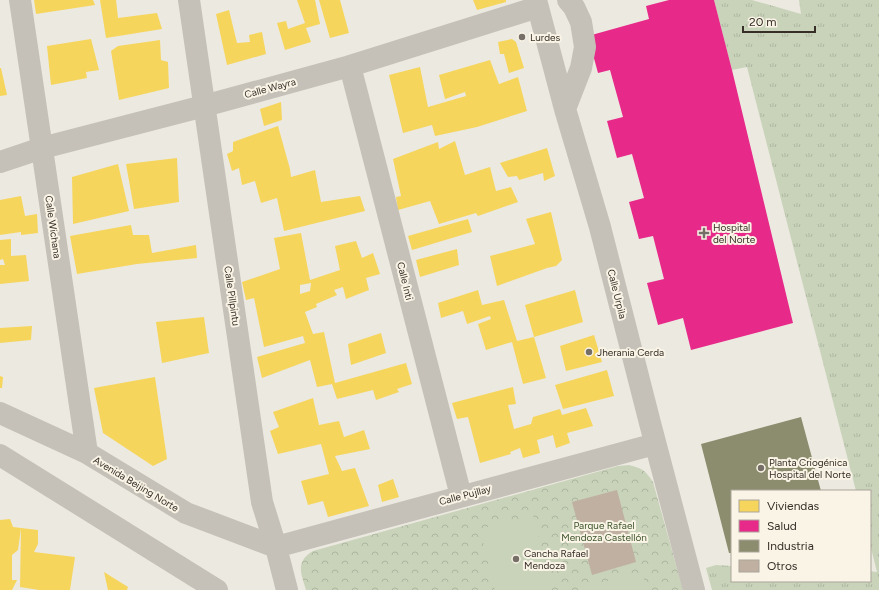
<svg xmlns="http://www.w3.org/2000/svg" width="879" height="590" font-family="Figtree,sans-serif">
<defs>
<pattern id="grass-tufts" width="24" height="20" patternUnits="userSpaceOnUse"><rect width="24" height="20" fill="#c9d3ba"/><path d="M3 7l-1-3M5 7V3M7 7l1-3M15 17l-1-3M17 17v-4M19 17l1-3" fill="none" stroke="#adb5a0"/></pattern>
<pattern id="park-crowns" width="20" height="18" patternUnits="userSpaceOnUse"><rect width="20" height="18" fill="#c9d3ba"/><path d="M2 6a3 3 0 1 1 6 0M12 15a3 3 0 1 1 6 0" fill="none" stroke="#adb5a0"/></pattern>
</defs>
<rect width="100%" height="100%" fill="#ece9e0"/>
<path fill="url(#grass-tufts)" d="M714,0H752L801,14L799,0H879V590H712L706,568L716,565L732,566V581H870V571L877,572L870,544V491H856L747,67L732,70Z"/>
<path fill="url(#park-crowns)" d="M629,465C642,468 646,471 653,482L683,590H306C301,573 295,562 313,551L618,466Z"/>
<path fill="#c9d3ba" d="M533,515L552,590H495L480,529Z
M642,572L647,590H581V588Z"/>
<path fill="#f6d55c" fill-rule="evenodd" d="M34,0H93L95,5L36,14Z
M100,0H116L118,18L157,13L162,29L106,38Z
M297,0H315L320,24L306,28L311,42L285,50L277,23L286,21L288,29L305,23Z
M319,0H340L349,33L330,38Z
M473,0H506V2L477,10Z
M229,10L237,43L250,42L249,35L262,32L266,54L227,65L216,14Z
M91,39L99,70L86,72L87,78L51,85L47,46Z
M512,39L516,42L524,68L509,73L504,54H500L498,42Z
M160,40L161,60L168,62L169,88L119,100L111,51L118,46Z
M490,60L499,84L518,77L527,111L477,127L435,136L432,125L403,133L389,75L420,67L428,107L466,96L465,92L445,99L439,75Z
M0,68H1L7,95L0,96Z
M281,102L282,120L264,126L260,109Z
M278,126L290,169L291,177L315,170L321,202L360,196L365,211L284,231L277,198L261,203L255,181L242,185L239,168L232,171L227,154L233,151V142Z
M455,141L465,175L490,167L496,191L511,187L518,202L478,216L476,213L439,224L430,201L398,210L396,197L401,196L393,159L438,142L439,149Z
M547,148L555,176L544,181L543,173L519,180L517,176L508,177L500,163Z
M177,158L179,202L134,209L126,164Z
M118,164L129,211L73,224L72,177Z
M21,196L25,216L37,214L38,233L21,235V232L0,235V200Z
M551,212L562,260L556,266L547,268L497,286L490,256L535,244L526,219Z
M468,219L472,232L412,250L408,236Z
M131,225L133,235H149L152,253L196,245L197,258L137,264L77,274L70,236Z
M301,233L310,280L340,270L335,246L356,241L362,258L373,253L380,274L366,278L369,290L346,299L343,287L334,290L337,295L316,304L317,307L305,312L313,334L324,332L335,383L406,363L412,384L397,389L399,392L376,400L373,390L337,399L332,384L317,387L310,360L262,378L257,357L305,343L303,336L264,347L254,298L246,300L242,282L280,269L274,238ZM311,283L310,291L300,294V285Z
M11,239V256L26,255L29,281L0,284V265H5L3,259L0,260V240Z
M457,249L459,265L420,277L416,260Z
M478,290L482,305L504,300L517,341L534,337L546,378L523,384L512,342L486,350L478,324L491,319L490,316L467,324L463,311L441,318L438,303Z
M575,290L583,322L534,337L525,305Z
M204,317L209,353L162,363L156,322Z
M32,326L31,340L0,343V328Z
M381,333L386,353L351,365L348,344Z
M594,335L602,362L566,371L560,346Z
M607,370L614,396L563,409L555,385Z
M0,376L3,377L2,388H0Z
M155,377L167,459L153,466L103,433L94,388Z
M513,387L516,404L508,405L514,429L531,424L533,417L560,409L562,415L586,408L593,426L567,433L570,443L556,448L553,435L537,440L540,453L523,458L520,448L510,452L511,454L480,463L468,417L457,419L452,403Z
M313,398L319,425L339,421L344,437L364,430L370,449L335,456L342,471L355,468L369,506L328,517L323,501L308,505L301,481L329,474L321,444L278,454L270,431L279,427L273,412Z
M393,479L399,497L382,502L378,485Z
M10,519L13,527L21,528L18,550L12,555V580H17L12,590H0V520Z
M21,528L38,530V544L34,552L75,557L70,590H39L20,587Z
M104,572L128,587L127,590H108Z"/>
<path fill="#e7298a" d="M669,0H714L732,70L793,323L691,350L683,318L658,325L647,283L664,279L653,236L639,239L629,202L644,198L632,154L617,158L607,121L623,117L610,70L598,73L588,36L649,19L646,6Z"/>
<path fill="#8c8c6e" d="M801,417L821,491H732V553H729L701,444Z"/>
<path fill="#c0b0a1" d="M617,490L636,562L592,575L572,502Z"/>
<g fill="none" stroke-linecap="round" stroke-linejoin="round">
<path stroke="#c5c1b9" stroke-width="22" d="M20,0L87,453
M189,0L262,502L276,547L287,590
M536,0L565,109L600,227L650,423L694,590
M350,66L461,496
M565,109L581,68L585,47L581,22L574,7L568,0
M0,162L42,148L204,106L350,66L538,7
M0,413L87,453L186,513L276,547
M0,455L217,590
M276,547L655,444"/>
</g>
<g fill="#766f68" stroke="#f9f4e6" stroke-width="1.5">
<circle cx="522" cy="37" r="4"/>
<path d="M702 227h4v4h4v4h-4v4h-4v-4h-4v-4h4z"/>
<circle cx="589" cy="352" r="4"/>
<circle cx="761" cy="468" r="4"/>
<circle cx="516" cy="559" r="4"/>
</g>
<g text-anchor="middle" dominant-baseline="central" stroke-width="4" stroke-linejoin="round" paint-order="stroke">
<g font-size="10" fill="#362e27" stroke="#f9f4e6" text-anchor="start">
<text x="530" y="37">Lurdes</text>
<text x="713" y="227">Hospital<tspan x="713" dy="12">del Norte</tspan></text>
<text x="597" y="352">Jherania Cerda</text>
<text x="769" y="462">Planta Criogénica<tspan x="769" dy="12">Hospital del Norte</tspan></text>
<text x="524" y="553">Cancha Rafael<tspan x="524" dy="12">Mendoza</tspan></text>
</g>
<g font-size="10" fill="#362e27" stroke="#f9f4e6">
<text transform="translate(270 88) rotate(-15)">Calle Wayra</text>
<text transform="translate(53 227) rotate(82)">Calle Wichana</text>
<text transform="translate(405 281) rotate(76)">Calle Inti</text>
<text transform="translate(617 294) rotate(76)">Calle Urpila</text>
<text transform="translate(232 296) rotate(82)">Calle Pillpintu</text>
<text transform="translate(136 484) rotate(31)">Avenida Beijing Norte</text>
<text transform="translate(465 495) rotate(-15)">Calle Pujllay</text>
</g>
<g font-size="10" fill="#3d542a" stroke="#f9f4e6">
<text x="604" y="525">Parque Rafael<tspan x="604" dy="12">Mendoza Castellón</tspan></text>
</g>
</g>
<rect x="731" y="490" width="140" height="92" fill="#f9f4e6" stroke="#aba59a"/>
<rect x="739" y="500" width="20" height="12" fill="#f6d55c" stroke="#aba59a"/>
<text x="767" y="510" font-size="12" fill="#362e27">Viviendas</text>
<rect x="739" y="520" width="20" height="12" fill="#e7298a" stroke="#aba59a"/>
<text x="767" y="530" font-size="12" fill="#362e27">Salud</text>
<rect x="739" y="540" width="20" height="12" fill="#8c8c6e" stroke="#aba59a"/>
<text x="767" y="550" font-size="12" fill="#362e27">Industria</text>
<rect x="739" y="560" width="20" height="12" fill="#c0b0a1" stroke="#aba59a"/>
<text x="767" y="570" font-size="12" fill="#362e27">Otros</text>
<path d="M743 26v6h72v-6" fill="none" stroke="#362e27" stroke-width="2"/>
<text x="749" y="26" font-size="12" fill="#362e27" stroke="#f9f4e6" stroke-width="3" paint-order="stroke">20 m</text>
</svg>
